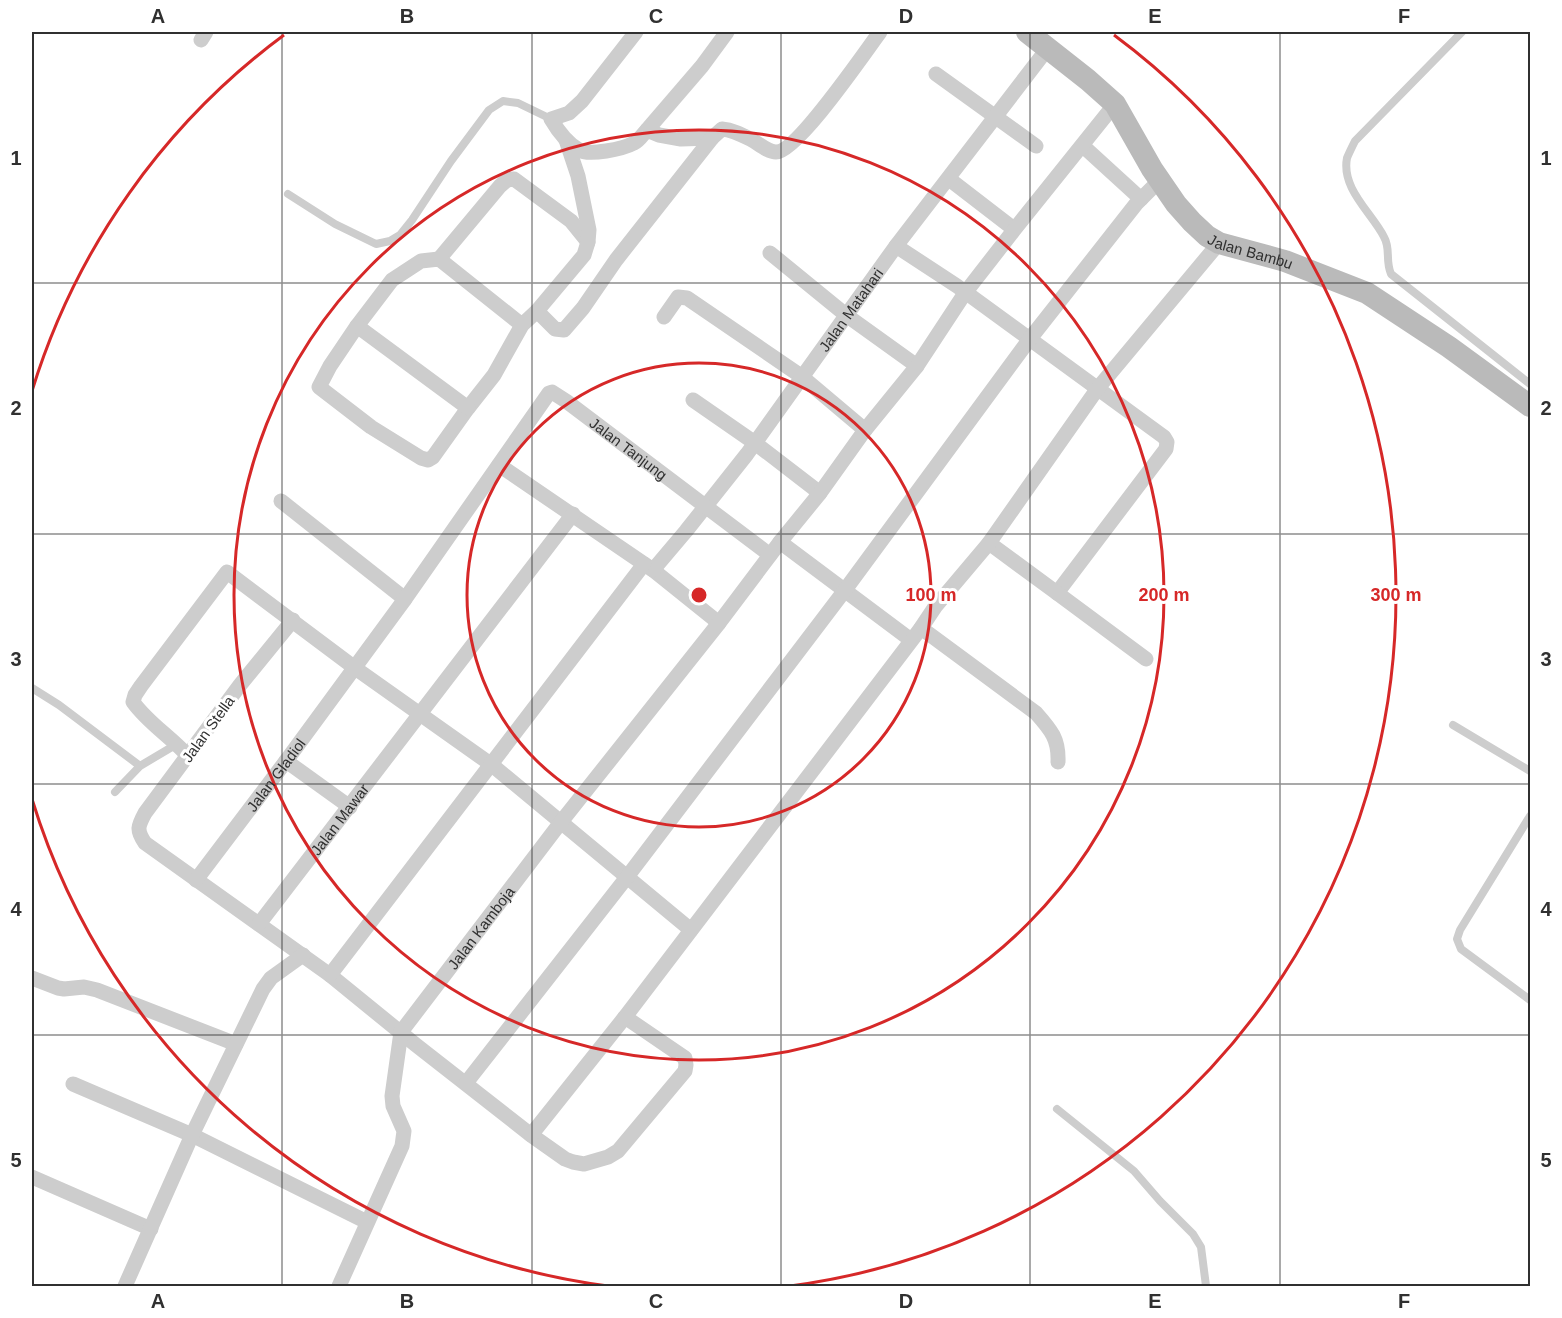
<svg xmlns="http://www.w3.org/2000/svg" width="1562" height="1318" font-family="Helvetica,sans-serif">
<rect width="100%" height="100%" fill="#fff"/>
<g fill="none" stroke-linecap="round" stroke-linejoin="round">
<path stroke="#cdcdcd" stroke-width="8" d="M1462,32L1355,141C1352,147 1349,153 1347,158C1341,189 1372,213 1384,237C1391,249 1385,260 1391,274L1530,384
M288,194L335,224L376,244L390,241L400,235L412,220L451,161L489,110L503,101L518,103L551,119
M32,688L59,705L140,766
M1453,725L1530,771
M115,792L140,766L177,744
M1530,816L1460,930L1457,939L1461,949L1530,1000
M1057,1109L1134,1171L1160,1201L1193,1234L1201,1247L1206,1286"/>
<g stroke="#cdcdcd" stroke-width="15">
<path d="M636,32L582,101L569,113L551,119C558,131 567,143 579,150C589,156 623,149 634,143C639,141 643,134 647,130L659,135L681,139L712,138L722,129C733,130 742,135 752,140C759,144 768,152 776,152C797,152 865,52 880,32"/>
<path d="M201,40L206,32"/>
<path d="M936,74L1036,146"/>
<path d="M647,130L702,66L727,32"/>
<path d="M1083,146L1141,199"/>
<path d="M949,179L1010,226"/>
<path d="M896,246L957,286L1164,437L1167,442L1166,449L1057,593"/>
<path d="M770,253L846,315L917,366"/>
<path d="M439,259L500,186L507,180L514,179L571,221L588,242"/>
<path d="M537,311L584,255L588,242L589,230L578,176L566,140"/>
<path d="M664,317L678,297L687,298L801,376L865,430"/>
<path d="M522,325L439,259L421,261L392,280L357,326L330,366L319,387L371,427L421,458L428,460L433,457L468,408L494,375L522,325L537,311L555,329L564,330L583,308L616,260L712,138"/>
<path d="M357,326L468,408"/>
<path d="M693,400L755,443L820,493"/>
<path d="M499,465L653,570L719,623"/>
<path d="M281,501L405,599"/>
<path d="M780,542L911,640"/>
<path d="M989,543L1057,593L1146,659"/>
<path id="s1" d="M653,570L686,531L747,454L896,246L1048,48"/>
<path d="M293,620L240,685L145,813C138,826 136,830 145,843L330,975L416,1045L531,1135L565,1159L573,1162L584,1164L608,1157L618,1151L685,1071L686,1065L685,1058L625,1017"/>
<path d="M921,628L1036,713C1051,730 1059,739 1058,762"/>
<path d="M188,756C171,737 148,723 133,702L135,695L141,686L227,572L355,668L492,765L691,930"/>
<path d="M286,761L350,807"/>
<path id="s2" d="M196,880L286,761L405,599L549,393L552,392L566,401L770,555"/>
<path id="s3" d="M259,924L573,514"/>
<path d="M330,975L644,564"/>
<path d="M32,978L58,988L64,989L84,987L97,990L236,1044"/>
<path d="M466,1083L627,877L845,590L1029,340L1136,204L1160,180"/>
<path d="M73,1084L192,1135L367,1222"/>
<path d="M531,1135L625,1017L921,628L935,607L989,543L1098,388L1219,243"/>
<path d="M32,1177L151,1229"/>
<path d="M125,1286L192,1135L263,989L271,978L303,955"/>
<path id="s4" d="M339,1286L402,1146L404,1131L393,1106L392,1096L401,1032L561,822L719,623L780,542L820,493L865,430L917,366L965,293L1014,230L1115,104"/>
</g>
<path stroke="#bababa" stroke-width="22" id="s5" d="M1027,32L1088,80L1115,104L1152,169L1176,204L1192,222L1207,236L1219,243L1285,261L1367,293L1449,347L1530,406"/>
</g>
<path fill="none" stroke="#303030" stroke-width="1.5" stroke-opacity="0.55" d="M282,32V1286M532,32V1286M781,32V1286M1030,32V1286M1280,32V1286M32,283H1530M32,534H1530M32,784H1530M32,1035H1530"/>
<g fill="none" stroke="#d62828" stroke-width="3">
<circle cx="699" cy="595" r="232"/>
<circle cx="699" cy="595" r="465"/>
<path d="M608 1286A697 697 0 0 1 32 799M32 391A697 697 0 0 1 284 35M1114 35A697 697 0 0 1 790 1286"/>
</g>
<g text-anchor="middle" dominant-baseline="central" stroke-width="6" stroke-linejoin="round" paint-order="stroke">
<g font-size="15" fill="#303030" stroke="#fff">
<text stroke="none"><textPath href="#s5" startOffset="322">Jalan Bambu</textPath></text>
<text stroke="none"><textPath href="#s1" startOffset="327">Jalan Matahari</textPath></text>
<text stroke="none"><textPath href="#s2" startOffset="700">Jalan Tanjung</textPath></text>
<text transform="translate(208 729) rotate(-54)">Jalan Stella</text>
<text stroke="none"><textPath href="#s2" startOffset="132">Jalan Gladiol</textPath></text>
<text stroke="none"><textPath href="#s3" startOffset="132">Jalan Mawar</textPath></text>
<text stroke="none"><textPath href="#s4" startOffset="402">Jalan Kamboja</textPath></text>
</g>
</g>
<circle cx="699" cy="595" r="9" fill="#d62828" stroke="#fff" stroke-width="3"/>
<g font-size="18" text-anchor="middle" font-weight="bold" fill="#d62828" stroke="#fff" stroke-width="6" stroke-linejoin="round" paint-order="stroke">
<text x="931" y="601">100 m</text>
<text x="1164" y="601">200 m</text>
<text x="1396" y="601">300 m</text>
</g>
<rect width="1562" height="1318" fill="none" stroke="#ffffff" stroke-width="66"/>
<rect x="33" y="33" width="1496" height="1252" fill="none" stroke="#303030" stroke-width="2"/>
<g font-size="20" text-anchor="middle" font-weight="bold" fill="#303030">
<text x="158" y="23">A</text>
<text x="407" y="23">B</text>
<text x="656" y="23">C</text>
<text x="906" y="23">D</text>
<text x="1155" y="23">E</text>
<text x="1404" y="23">F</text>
<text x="16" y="165">1</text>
<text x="1546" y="165">1</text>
<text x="16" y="415">2</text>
<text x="1546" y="415">2</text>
<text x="16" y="666">3</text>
<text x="1546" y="666">3</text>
<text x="16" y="916">4</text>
<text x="1546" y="916">4</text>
<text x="16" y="1167">5</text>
<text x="1546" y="1167">5</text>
<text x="158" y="1308">A</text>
<text x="407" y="1308">B</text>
<text x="656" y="1308">C</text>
<text x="906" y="1308">D</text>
<text x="1155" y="1308">E</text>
<text x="1404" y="1308">F</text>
</g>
</svg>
